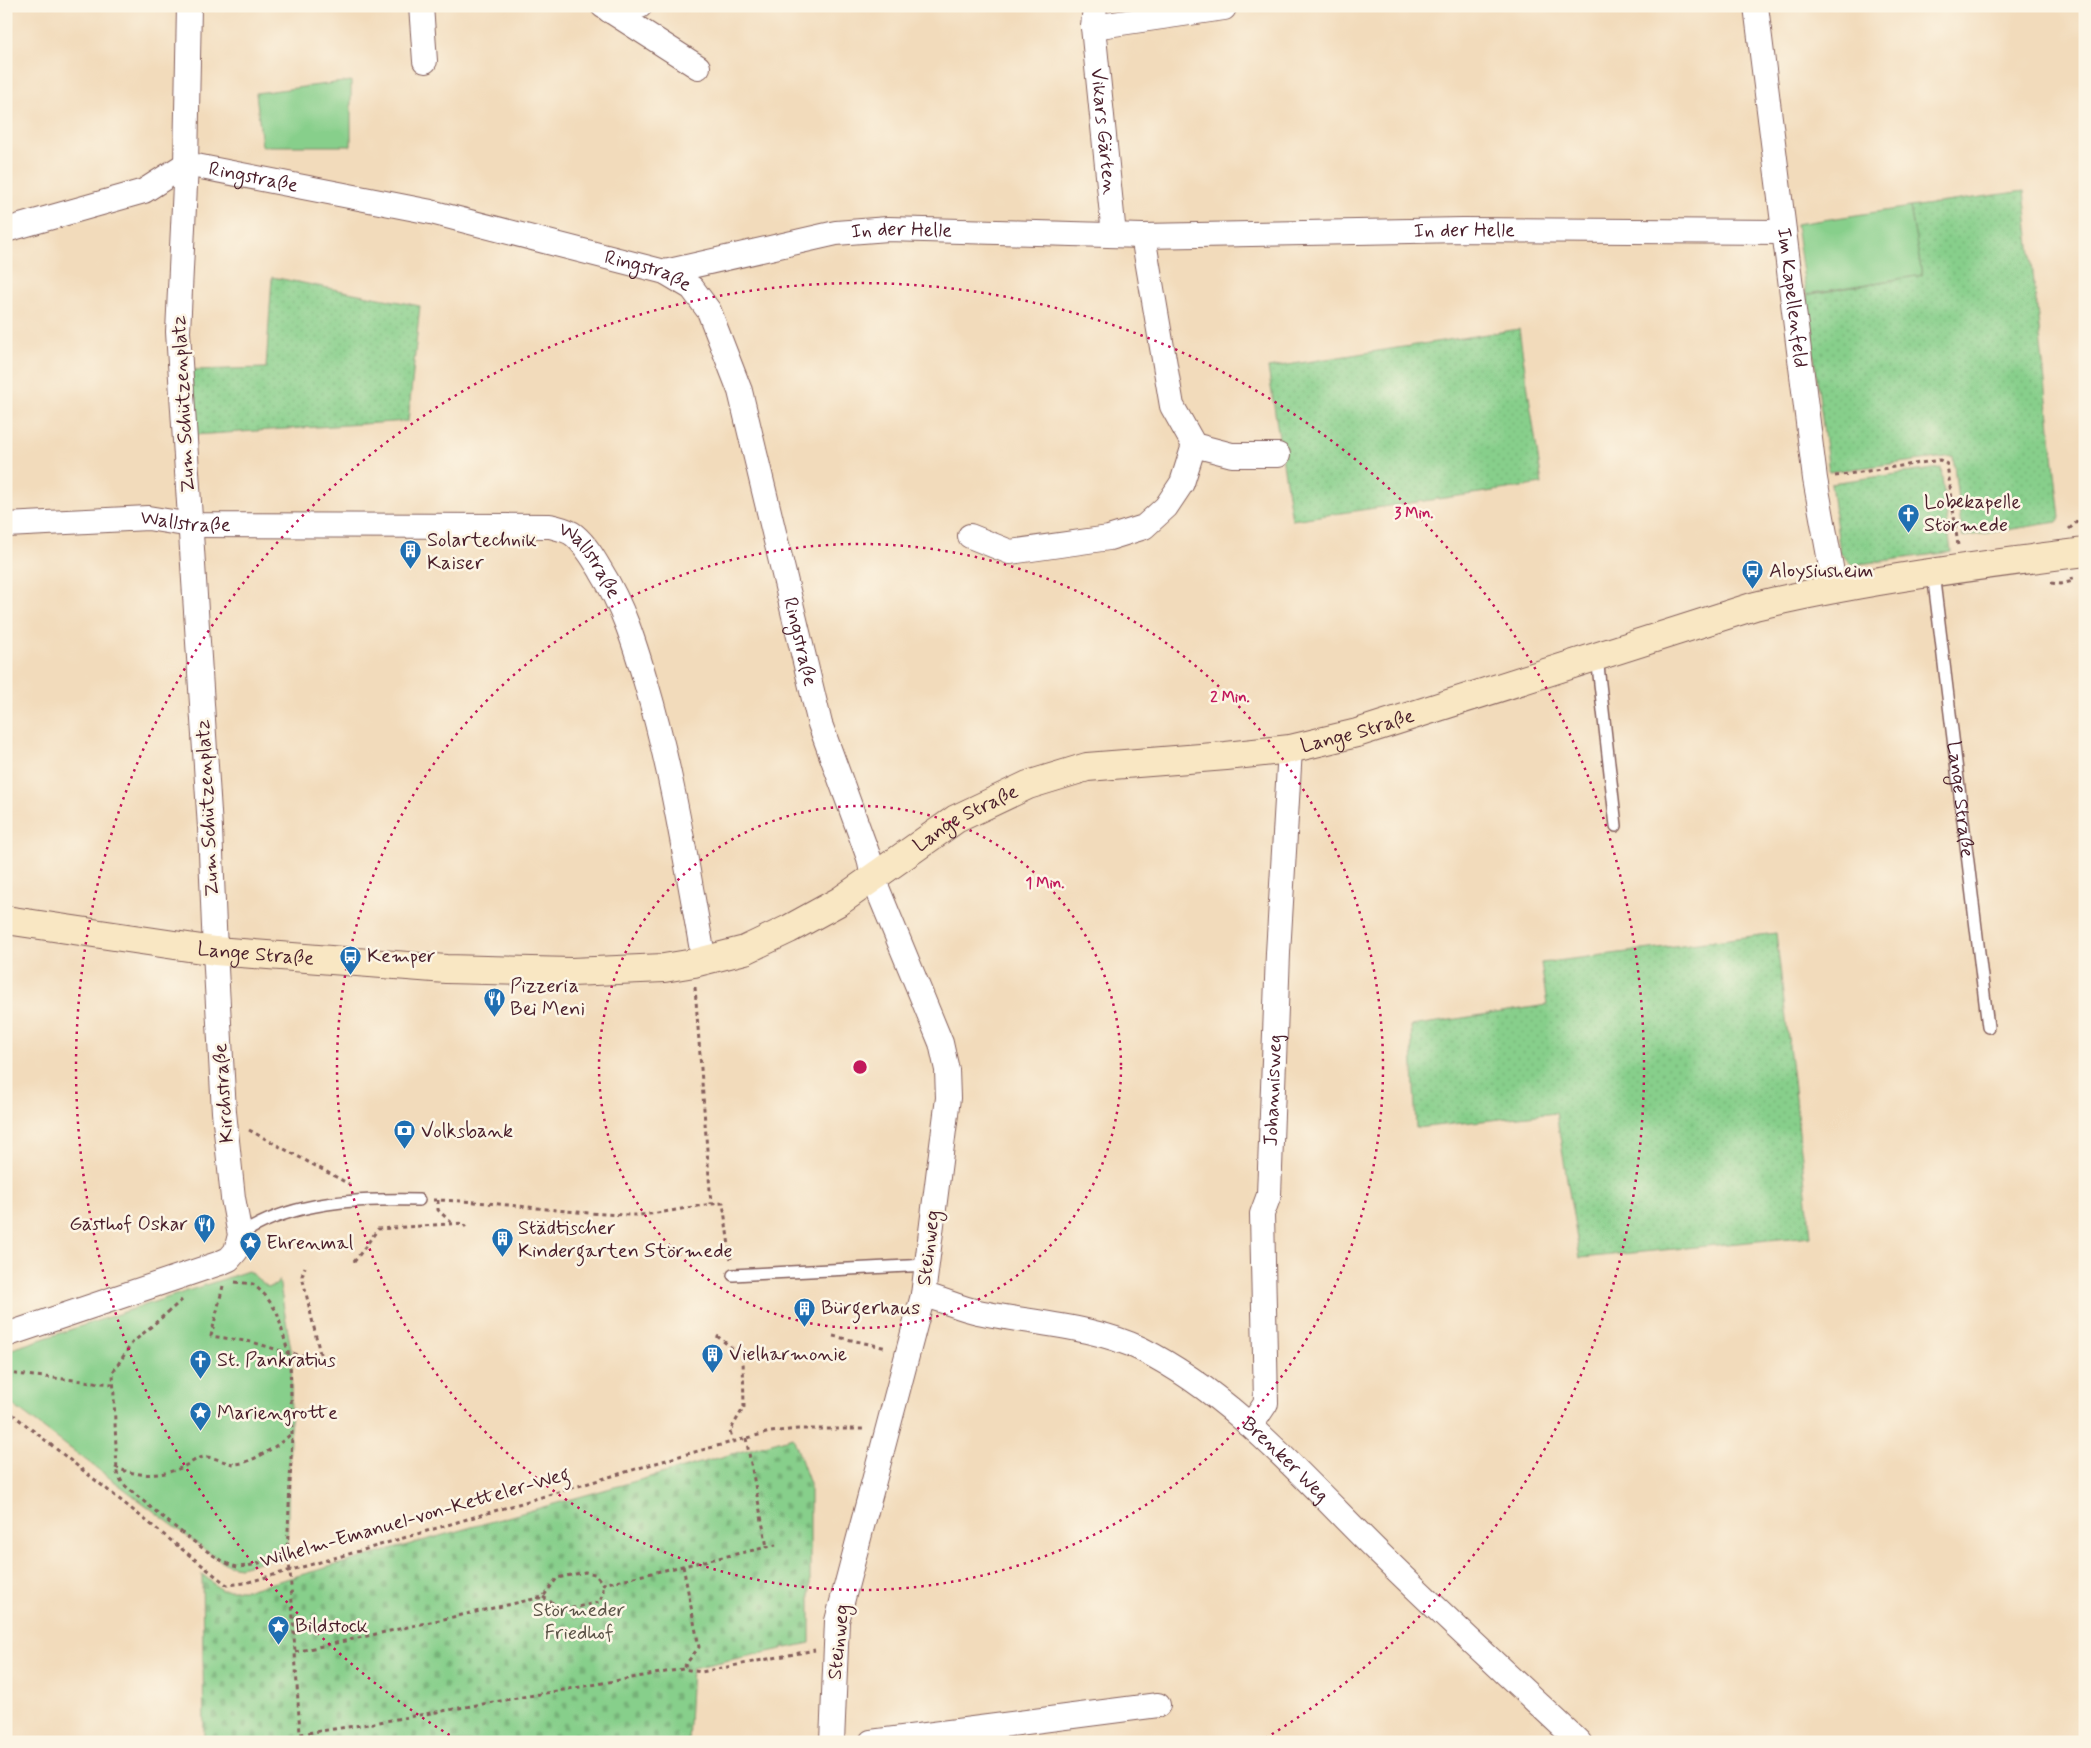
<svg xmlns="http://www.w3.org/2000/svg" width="2091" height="1748" font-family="Mynerve,sans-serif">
<defs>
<pattern id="grass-dots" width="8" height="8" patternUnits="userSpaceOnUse" patternTransform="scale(1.25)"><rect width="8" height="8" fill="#87cf8b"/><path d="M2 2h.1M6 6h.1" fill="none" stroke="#76b178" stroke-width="1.8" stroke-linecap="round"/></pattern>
<pattern id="cemetery-stones" width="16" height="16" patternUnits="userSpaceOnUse" patternTransform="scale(1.25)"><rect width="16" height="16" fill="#87cf8b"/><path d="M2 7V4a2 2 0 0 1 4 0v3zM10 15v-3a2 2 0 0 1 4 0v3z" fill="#76b178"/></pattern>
</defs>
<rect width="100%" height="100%" fill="#fcf5e5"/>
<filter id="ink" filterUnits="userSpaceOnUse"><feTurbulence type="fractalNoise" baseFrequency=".02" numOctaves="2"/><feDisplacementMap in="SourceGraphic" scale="10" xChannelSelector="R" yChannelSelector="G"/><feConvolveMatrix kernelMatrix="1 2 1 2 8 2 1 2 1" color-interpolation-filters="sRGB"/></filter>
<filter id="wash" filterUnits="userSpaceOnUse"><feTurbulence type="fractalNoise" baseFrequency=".0096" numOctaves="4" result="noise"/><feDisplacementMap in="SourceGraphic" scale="20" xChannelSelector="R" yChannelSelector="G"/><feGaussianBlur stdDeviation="1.12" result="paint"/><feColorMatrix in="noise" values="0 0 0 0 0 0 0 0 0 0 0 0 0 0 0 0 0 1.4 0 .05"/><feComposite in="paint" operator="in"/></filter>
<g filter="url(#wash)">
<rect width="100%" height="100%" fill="#f2dbbb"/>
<path fill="url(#grass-dots)" stroke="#68775b" d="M2024,191L2060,518L2057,522L1962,537L1953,456L1829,472L1806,295L1922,275L1910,207Z
M272,277L420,306L408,421L194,435L191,370L266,368Z
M1519,329L1542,484L1292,520L1268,368Z
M1941,468L1951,552L1852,565L1840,553L1831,483Z
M1776,933L1811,1236L1580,1258L1556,1113L1416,1128L1411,1026L1547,1005L1541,963Z"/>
<path fill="url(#cemetery-stones)" stroke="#68775b" d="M793,1437L810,1484V1643L692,1668L688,1742H204L202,1574L221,1590H247Z"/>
<path fill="#87cf8b" stroke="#68775b" d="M351,81V146H262L256,93Z
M1910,207L1922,275L1806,294L1796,224Z
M248,1271L268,1287L276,1285L279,1280L292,1355L287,1555L240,1567L228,1565L212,1555L6,1400V1351Z"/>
</g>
<g filter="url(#ink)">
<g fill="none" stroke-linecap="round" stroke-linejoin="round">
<defs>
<g id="service">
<path id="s1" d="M1933,573L1988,1027"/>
<path d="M1597,657L1616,826"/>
<path d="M240,1235C293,1200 358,1199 419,1200"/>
<path d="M733,1275L927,1265"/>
</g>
<g id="minor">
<path d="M421,6L425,61"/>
<path d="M603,6L698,67"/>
<path id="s2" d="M1095,6L1093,27L1114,235"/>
<path id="s3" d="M1756,6L1815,479L1835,589"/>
<path d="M610,11L640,6"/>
<path d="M1093,27L1224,8"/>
<path id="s4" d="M6,230L144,191L186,164L431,212L665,272L692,288L709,311L740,391L820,724L869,858L873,878L941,1043L947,1070L948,1098L923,1295L837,1621L832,1742"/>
<path d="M1143,236L1172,406L1194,445L1232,455H1278"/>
<path id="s5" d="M665,272L836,233L888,229L1143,236L1463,230L1784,232"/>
<path id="s6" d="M6,525L148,518L191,525L550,526C557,528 568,530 574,535C586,545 594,559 601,571C623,606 635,645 646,683C673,774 687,868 704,961"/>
<path d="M970,536L1010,552L1109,538L1144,527L1166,507L1182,483L1194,445"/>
<path id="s7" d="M923,1295C942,1299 959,1308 978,1312C1029,1323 1094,1326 1141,1349C1233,1395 1302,1477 1374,1548C1441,1614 1510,1677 1579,1742"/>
<path d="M6,1335L220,1263L229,1259L236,1251L240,1235L233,1198L224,1112L215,951L210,828L178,332L186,164L189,6"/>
<path id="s8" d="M1248,1424L1258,1415L1266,1403L1262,1214L1269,1195L1278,953L1290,749"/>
<path d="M871,1742L1158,1705"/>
</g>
<g id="secondary">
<path id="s9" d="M6,920L215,951L446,969L571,972L664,968L694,963L745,950L789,929L840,901L956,819L1028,785L1087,767L1226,756L1290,749L1357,733L1755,606C1864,580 1974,566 2085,552"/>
</g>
</defs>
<use href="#service" stroke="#85615d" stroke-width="14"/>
<use href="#minor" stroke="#85615d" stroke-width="26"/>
<use href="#secondary" stroke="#85615d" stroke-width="30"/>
<path stroke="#85615d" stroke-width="3" stroke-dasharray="4 4" stroke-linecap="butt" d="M1835,476L1940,460L1947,464L1958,546
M2069,529L2079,520L2085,519
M2051,583L2061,584L2073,581L2072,577
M695,987L711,1204
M249,1130L349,1184
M433,1200C500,1201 565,1214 632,1215C661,1215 693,1205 723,1203L731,1260
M438,1200V1210L453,1224
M354,1262L378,1229L463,1223L466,1227
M235,1282L253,1284L265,1295L277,1312L290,1359L292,1434L287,1555L290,1570L300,1734L368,1724L683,1669L701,1672L815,1650
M223,1286L211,1336L252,1342L288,1353L321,1358L302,1276L305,1267
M182,1300L132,1343L113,1372L117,1473L123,1484C144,1501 216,1565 238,1567C251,1567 274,1558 287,1555
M717,1336L743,1357L744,1407L730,1431L733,1441
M833,1336L887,1348
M6,1373L112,1384
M6,1409L227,1585L245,1583L363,1550L683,1455L770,1432L798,1429H865
M746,1438L767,1547
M115,1467C137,1477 161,1477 183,1467C189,1464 197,1458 204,1457C212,1456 225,1463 234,1464C251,1464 279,1445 291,1434
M683,1566L699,1647L683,1668
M543,1597L564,1610L600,1602L603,1593V1584
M295,1652L543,1597L557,1578L585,1572L595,1574L603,1584L776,1545"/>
<use href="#service" stroke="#fff" stroke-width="11"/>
<use href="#minor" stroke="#fff" stroke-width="24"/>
<use href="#secondary" stroke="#f9e7c3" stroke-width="28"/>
</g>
</g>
<g fill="none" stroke="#c2185b" stroke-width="2.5" stroke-dasharray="2.5 5">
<circle cx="860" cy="1067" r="261"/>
<circle cx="860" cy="1067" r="523"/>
<path d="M456 1739A784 784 0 1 1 1264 1739"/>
</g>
<defs>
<symbol id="church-pin" viewBox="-11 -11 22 30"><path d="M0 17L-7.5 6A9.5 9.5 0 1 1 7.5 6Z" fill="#1f6fb2" stroke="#fcf5e5"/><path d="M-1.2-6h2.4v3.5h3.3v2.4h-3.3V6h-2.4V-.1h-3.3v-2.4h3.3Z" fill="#fff"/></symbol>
<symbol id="building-pin" viewBox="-11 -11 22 30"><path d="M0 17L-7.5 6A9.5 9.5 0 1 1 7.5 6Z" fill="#1f6fb2" stroke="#fcf5e5"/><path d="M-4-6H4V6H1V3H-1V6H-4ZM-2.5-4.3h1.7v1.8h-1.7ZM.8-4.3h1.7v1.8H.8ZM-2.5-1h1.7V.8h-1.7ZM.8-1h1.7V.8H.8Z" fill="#fff"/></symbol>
<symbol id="bus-pin" viewBox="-11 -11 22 30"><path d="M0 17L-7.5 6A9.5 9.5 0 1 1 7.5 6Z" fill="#1f6fb2" stroke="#fcf5e5"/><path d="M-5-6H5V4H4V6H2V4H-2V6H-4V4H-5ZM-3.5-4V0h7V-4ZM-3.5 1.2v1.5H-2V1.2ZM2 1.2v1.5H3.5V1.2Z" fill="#fff"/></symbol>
<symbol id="restaurant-pin" viewBox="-11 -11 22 30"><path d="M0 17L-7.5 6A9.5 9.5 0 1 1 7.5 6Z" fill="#1f6fb2" stroke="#fcf5e5"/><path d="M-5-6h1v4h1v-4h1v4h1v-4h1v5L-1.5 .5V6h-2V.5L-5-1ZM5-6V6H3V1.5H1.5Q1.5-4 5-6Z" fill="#fff"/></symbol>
<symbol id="bank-pin" viewBox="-11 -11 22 30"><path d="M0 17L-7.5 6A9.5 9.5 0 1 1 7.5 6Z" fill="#1f6fb2" stroke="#fcf5e5"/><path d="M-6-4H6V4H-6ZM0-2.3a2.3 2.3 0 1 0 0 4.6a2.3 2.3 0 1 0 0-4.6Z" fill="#fff"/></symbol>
<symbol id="sight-pin" viewBox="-11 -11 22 30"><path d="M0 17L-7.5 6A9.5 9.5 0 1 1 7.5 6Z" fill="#1f6fb2" stroke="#fcf5e5"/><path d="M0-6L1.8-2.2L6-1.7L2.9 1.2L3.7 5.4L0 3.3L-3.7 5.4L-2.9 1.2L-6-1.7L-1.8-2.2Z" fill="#fff"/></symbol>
</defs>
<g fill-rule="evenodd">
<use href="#church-pin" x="1896" y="502" width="25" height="34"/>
<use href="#building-pin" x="398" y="538" width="25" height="34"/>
<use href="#bus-pin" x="1740" y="558" width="25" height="34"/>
<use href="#bus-pin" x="338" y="944" width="25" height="34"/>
<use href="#restaurant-pin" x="482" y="986" width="25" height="34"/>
<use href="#bank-pin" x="392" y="1118" width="25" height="34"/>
<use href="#restaurant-pin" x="192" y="1212" width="25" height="34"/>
<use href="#building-pin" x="490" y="1226" width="25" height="34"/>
<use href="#sight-pin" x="238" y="1230" width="25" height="34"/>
<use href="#building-pin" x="792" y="1296" width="25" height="34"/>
<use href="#building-pin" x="700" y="1342" width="25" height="34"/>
<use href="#church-pin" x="188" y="1348" width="25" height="34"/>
<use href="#sight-pin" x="188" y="1400" width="25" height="34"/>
<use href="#sight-pin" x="266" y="1614" width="25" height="34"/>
</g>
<g text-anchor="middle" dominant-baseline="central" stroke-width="5" stroke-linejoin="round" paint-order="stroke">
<g font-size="20" fill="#4a1f2b" stroke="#fcf5e5">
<text stroke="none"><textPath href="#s2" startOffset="126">Vikars Gärten</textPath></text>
<text stroke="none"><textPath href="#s4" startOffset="262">Ringstraße</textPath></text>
<text stroke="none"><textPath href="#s5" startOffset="804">In der Helle</textPath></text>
<text stroke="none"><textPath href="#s5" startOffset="241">In der Helle</textPath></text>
<text stroke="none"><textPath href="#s4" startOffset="668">Ringstraße</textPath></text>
<text stroke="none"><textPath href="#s3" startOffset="294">Im Kapellenfeld</textPath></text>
<text transform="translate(184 404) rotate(-93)">Zum Schützenplatz</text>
<text stroke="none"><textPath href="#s6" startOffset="180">Wallstraße</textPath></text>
<text stroke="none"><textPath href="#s6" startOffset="600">Wallstraße</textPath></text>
<text stroke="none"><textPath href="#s4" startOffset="1088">Ringstraße</textPath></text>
<text stroke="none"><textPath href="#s9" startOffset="1408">Lange Straße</textPath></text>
<text stroke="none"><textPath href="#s1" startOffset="228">Lange Straße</textPath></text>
<text transform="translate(208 808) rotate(-93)">Zum Schützenplatz</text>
<text stroke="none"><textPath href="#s9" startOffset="1002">Lange Straße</textPath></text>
<text stroke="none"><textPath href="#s9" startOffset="252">Lange Straße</textPath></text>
<text stroke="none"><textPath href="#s8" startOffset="342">Johannisweg</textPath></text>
<text transform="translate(224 1093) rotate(-94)">Kirchstraße</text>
<text transform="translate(929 1248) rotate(-83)">Steinweg</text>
<text stroke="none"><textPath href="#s7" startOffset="408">Brenker Weg</textPath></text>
<text transform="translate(415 1518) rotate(-16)">Wilhelm-Emanuel-von-Ketteler-Weg</text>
<text transform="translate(839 1642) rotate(-84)">Steinweg</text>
</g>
<g font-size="20" fill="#4a1f2b" stroke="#fcf5e5" text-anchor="start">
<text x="1924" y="502">Lobekapelle<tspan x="1924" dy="23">Störmede</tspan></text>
<text x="427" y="540">Solartechnik<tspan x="427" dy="23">Kaiser</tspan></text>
<text x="1769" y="571">Aloysiusheim</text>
<text x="367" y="956">Kemper</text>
<text x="510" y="986">Pizzeria<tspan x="510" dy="23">Bei Meni</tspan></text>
<text x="421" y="1131">Volksbank</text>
<text x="188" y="1224" text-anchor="end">Gasthof Oskar</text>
<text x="518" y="1228">Städtischer<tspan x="518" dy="23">Kindergarten Störmede</tspan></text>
<text x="266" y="1243">Ehrenmal</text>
<text x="821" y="1308">Bürgerhaus</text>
<text x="729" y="1354">Vielharmonie</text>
<text x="217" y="1360">St. Pankratius</text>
<text x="217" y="1413">Mariengrotte</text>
<text x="295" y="1626">Bildstock</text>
</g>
<g font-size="20" fill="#5c5448" stroke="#fcf5e5">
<text x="579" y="1610">Störmeder<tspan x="579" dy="23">Friedhof</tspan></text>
</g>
</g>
<circle cx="860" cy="1067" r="8" fill="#c2185b" stroke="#fcf5e5" stroke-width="2.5"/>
<g font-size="15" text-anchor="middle" font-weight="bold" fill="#c2185b" stroke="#fcf5e5" stroke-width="5" stroke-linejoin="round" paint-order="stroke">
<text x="1414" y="518">3 Min.</text>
<text x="1230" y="702">2 Min.</text>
<text x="1045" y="888">1 Min.</text>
</g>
<rect width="2091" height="1748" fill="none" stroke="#fcf5e5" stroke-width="25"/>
</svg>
